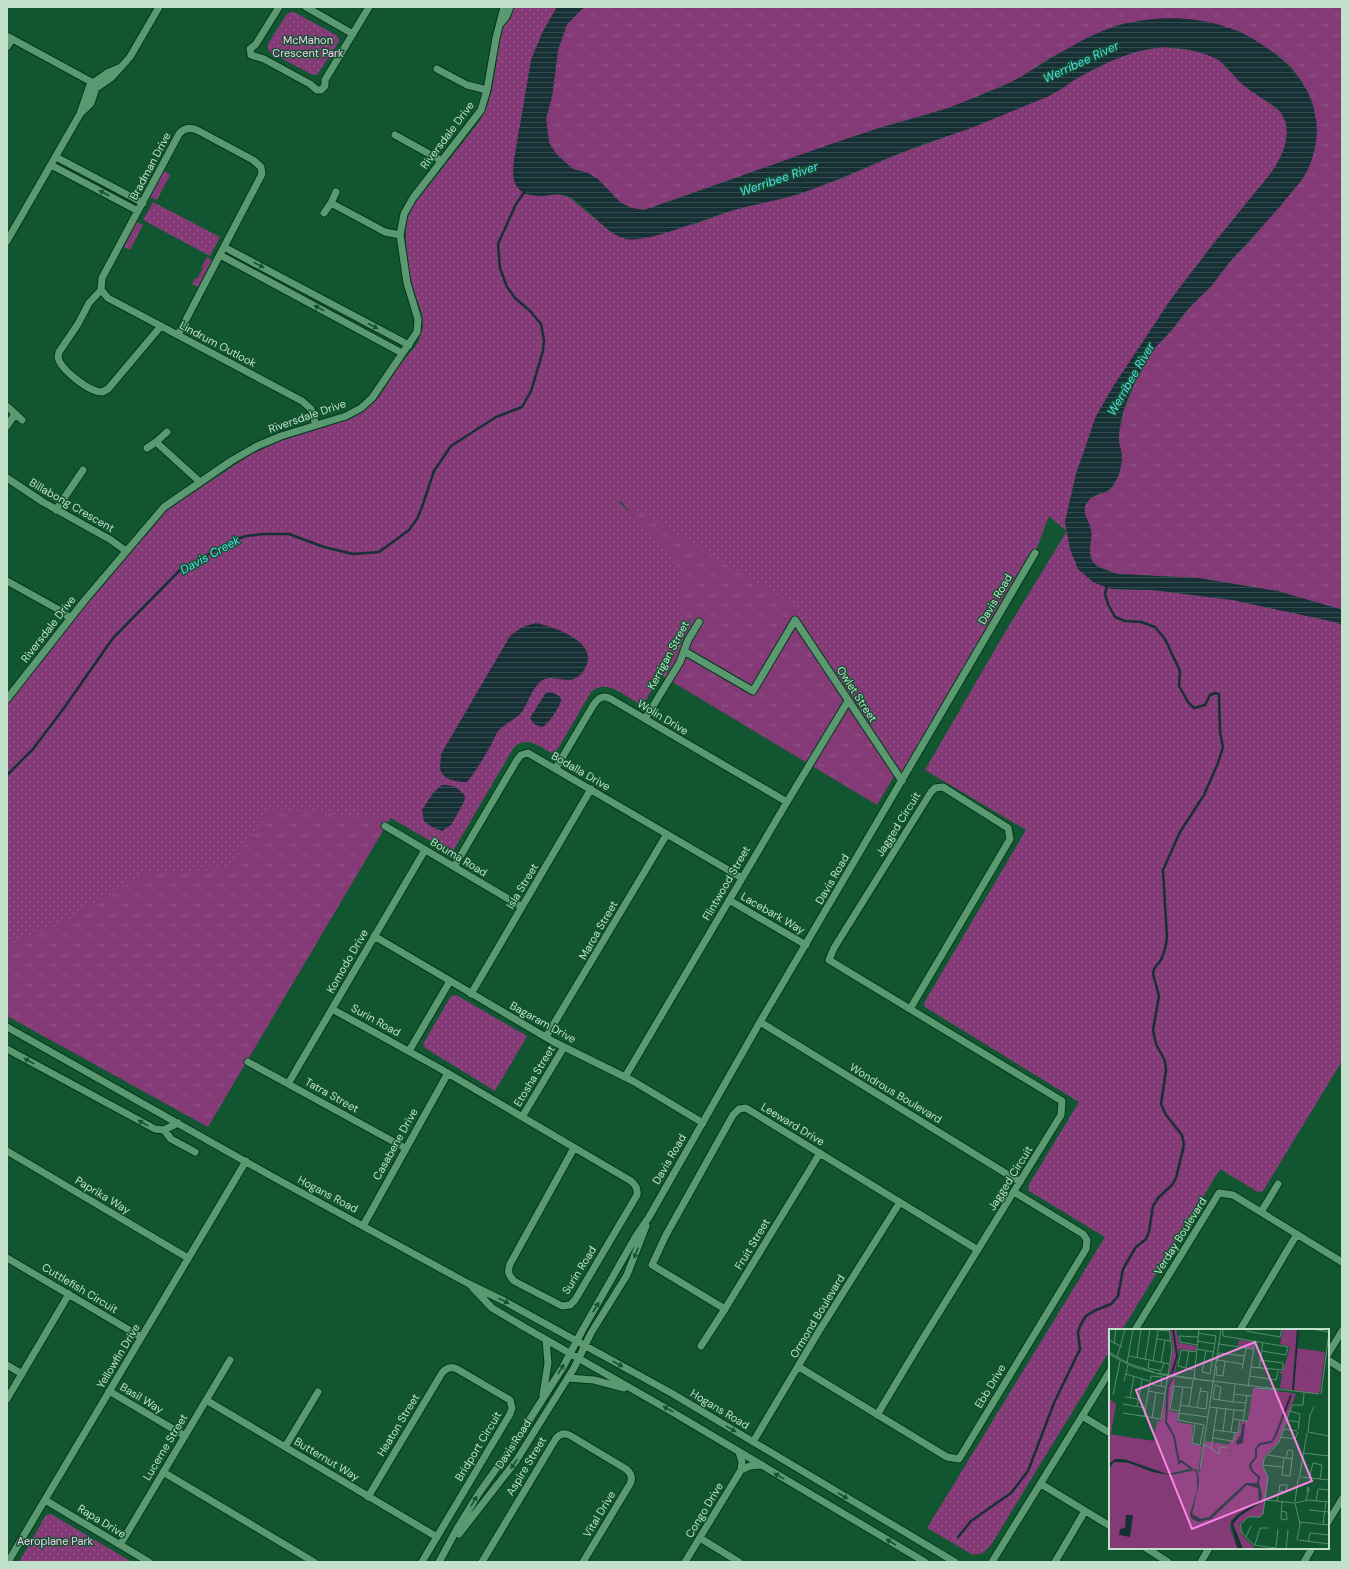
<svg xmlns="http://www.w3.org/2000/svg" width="1349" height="1569" font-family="'DM Sans',sans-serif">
<defs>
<pattern id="grass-tufts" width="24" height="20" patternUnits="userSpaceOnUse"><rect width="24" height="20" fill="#833a76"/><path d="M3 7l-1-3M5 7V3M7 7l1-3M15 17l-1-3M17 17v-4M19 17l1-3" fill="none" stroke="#935688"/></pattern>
<pattern id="park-dots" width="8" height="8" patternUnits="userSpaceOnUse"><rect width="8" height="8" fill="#833a76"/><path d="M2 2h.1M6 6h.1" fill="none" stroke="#935688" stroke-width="1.8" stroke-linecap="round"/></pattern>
<pattern id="water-rules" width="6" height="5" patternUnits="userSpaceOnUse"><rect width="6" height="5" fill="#173035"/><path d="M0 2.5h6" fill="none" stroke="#374e51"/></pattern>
</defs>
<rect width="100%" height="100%" fill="#125531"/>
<path fill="url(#grass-tufts)" d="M584,7H1342V610L1277,591L1198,578L1117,574L1097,566L1092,561L1090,553L1091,531L1085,515L1084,508L1088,500L1095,496L1108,491L1113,486L1119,475L1122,456L1118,438L1124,410L1133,387L1150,353L1171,331L1190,307L1211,286L1232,259L1249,242L1299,183L1309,167L1314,149L1310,96L1302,82L1291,67L1276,54L1239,31L1126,23L1099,33L1050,58L1016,80L952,107L876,129L644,210L632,208L621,203L588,173L573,169L557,155L549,143L546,119L552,96L558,50L567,24Z
M164,171L170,175L157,200L150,197Z
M1271,173L1213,244L1048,516L877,805L661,675C672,656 680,636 691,618L681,617V575L619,499L589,482L208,1127L7,1016V775L232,541L246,536L264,534L611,232Z
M137,222L143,225L130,250L124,247Z
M207,257L213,261L199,287L192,284L195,278L197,279L203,268L202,266Z"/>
<path fill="url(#park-dots)" d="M513,7H557L542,33L519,131L514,160L524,193L539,196L556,194L569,197L611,232L638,240L647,238L684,228L733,210L796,195L840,179L898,154L970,128L1052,94L1082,75L1115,59L1139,51L1163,47L1190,50L1207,54L1220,61L1240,82L1280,111L1286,121L1287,132L1285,146L1280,161L1171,299L1114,385L1096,416L1076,474L1065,522L1093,582L1111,589L1153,590L1233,600L1335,622L1342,625V1061L1263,1191L1258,1192L1220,1169L1122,1330H1110V1350L991,1545L983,1553L973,1555L927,1528L1105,1237L1029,1191L1028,1186L1079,1102L925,1007L924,1003L1026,830L925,770L1004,634L1067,531L1049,516L1035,553L902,781L795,620L801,609L619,500L620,503L671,553L682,575L681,617H691L678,639L672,656L644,703L639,704C625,696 606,678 591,692L556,752L551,753C539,746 527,736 514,747L453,851L449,852L391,818L271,810L227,869L144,873L61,924L7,945V705L88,602L166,511L250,455L280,441L350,419L364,411L379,397L400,365L418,343L423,327L422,314L410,278L406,244V224L412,207L479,122C496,96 494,65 501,36C503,26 508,16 513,7Z
M290,12H294L336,35L339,39L338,43L317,75L311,74L271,53L268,49V44L286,15Z
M153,202L220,237L210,256L143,220Z
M456,995L527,1036L495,1091L425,1048L423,1044L451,996Z
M51,1514L132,1562H19L46,1515Z"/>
<path fill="url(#water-rules)" d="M557,7H584L567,24L558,50L552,96L546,119L549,143L557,155L573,169L588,173L598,179L621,203L632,208L644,210C713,187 780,161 849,138C872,130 895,123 919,117C931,113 944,110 956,105C976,97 998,89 1017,79C1052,60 1088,31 1128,23C1172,13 1223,18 1261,44C1304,72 1331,114 1309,167C1303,181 1291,192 1282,204C1266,222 1250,240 1233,258C1226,266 1220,275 1213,284C1206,292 1197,299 1190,307C1182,315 1177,324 1169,333C1162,341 1153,348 1148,358C1135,380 1119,411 1119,437C1118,444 1122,450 1122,457C1122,465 1119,475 1115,482C1108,496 1097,490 1089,500C1079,510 1089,519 1091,530C1093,541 1086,552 1093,562C1098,569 1109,571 1117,574L1198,578L1277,591L1340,609L1342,610V625L1335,622L1233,600L1153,590L1111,589L1093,582L1078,569L1070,549L1065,522L1076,474L1096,416L1114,385L1171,299L1213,244L1271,173C1285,153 1297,124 1274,106C1263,98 1250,92 1240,82C1233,75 1228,67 1220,61C1207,52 1178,46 1162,47C1134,49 1107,62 1083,75C1070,82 1060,91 1047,97C1021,107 995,119 968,129C945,137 921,144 898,154C864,167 832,183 798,194C777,201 755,204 734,210C708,217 684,228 658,235C648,237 637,241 626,239C602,233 585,200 565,195C558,193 550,196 542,196C515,196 511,183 514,160L531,60L542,33Z
M536,623C555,627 602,643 584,670C571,691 553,670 540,682C531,690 528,704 521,713C515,720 505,723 499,730C496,733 494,739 492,743C484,757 477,770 467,782C457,782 442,780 440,768C440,764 441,758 441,754L510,636L522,627Z
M548,692C552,692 560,695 561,699C562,705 547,726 542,727L534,724L530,718L545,694Z
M442,785C453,785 458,787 465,796L464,802L451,825L442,831L432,827L424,821L422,810L433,793Z"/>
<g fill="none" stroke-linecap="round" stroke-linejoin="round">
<path stroke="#173035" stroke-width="2.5" d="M7,775L33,749L64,708L113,638L180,570L232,541L246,536L264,534H289L324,547L353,554L379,552L409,530L417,519L422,507L434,471L451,446L496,417L522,407L531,391L543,351L544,340L541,324L530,311L515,298L507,287L500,268L498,244L516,204L525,191
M958,1537L971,1521L1011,1493L1028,1471L1054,1403L1080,1349L1078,1333L1080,1326L1086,1316L1094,1311L1111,1304L1118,1296L1123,1269L1136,1247L1146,1239L1149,1232L1153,1206L1158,1198L1172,1185L1176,1178L1184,1145L1182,1135L1166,1115L1161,1104L1166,1070L1165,1061L1156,1044L1153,1030L1159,996L1153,974L1154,969L1161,960L1165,949L1167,938L1163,870L1180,832L1204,795L1218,763L1223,747L1220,732L1219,694L1215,693L1210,695L1205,705L1194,708L1188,702L1179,686L1180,671L1165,639L1155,627L1141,622L1125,621L1115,617L1108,604L1105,594L1107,585"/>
<defs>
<path id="minor" d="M279,7L256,44L250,49L251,55L264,59L310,84L317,90H321L325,86V80L369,7
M306,7L353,34
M501,23L506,17L510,7
M7,36L97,85
M7,47L12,39
M437,69L467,85L487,90
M80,114L91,103L96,88L112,77L130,57L159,7
M395,135L442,161
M56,157L143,203
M51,165L138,211
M331,203L385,232L400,235
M324,213L331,203L336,192
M7,241L80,114L90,85L107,73L119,68
M224,247L409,345
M220,255L402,353
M101,290L89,303L78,324L59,352L58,357C60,369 89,392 102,392L108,389L161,326
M178,335L262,174L261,167L253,160L197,130C190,127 184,128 179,134L102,278L101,290L108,298L302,401L311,409L316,425
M8,407L22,420
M7,426L15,414
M156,442L200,482
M147,448L156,442L167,432
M7,478L43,502L111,540L126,551
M56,510L83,470
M7,581L61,611L70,618
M684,651L753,691L795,620L902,781
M7,699L84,601L164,507L231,461L257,446L281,436L346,416L361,408L372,398L417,332L418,319L407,283L400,235L404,214L413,198L481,110L487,90L496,38L504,7
M645,719L680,662L688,640L699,622
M556,768L594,704C599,697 604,695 611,699L787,802
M385,826L522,907
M454,867L517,760L521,755L528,753L742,878
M729,900L806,945
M374,936L554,1042L633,1081L703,1123
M471,994L591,789
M332,1009L439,1068L631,1181C636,1185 638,1189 637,1195L575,1300L570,1305L562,1306L514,1281C509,1276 507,1272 510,1264L574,1148
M760,1022L1020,1182
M7,1027L273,1177L469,1284L504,1301L673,1394L955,1562
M546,1037L667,834
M7,1049L155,1129L164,1130L178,1123
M409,1051L450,981
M248,1062L405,1148
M625,1077L787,802L848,701
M288,1084L425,850
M522,1117L564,1047
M164,1130L171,1139L195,1152
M7,1151L188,1258
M1261,1212L1278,1184
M363,1226L448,1073
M7,1258L141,1337
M473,1288L492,1308L524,1327L674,1413L925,1562
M725,1309L652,1265L666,1235L733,1115L739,1109L746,1108L978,1250
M1135,1330L1219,1193L1233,1195L1342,1262
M1240,1330L1297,1234
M701,1346L725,1309L820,1153
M1328,1354L1342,1331
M1328,1360L1342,1369
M7,1365L22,1374
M799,1367L947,1457L959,1459L1086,1249L1087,1240L1083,1234L1014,1192
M568,1378L594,1380L624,1388
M109,1391L185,1436
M543,1395L548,1363L546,1340
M7,1399L69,1294
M206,1400L437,1537
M877,1415L922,1340L1061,1115L1062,1101L829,960L834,948L931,792L935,788L943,787L1008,828L1010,839L910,1009
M1082,1416L1110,1433
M753,1442L819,1331L900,1202
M285,1447L318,1392
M741,1470L750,1466L762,1465
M163,1472L314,1562
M1041,1484L1110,1526
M368,1497L442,1373C446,1368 451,1366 457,1369L510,1400L512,1408L510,1414L422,1562
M45,1500L149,1562
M1328,1522L1342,1499
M459,1534L516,1461L574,1368L591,1333L627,1275L646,1226
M700,1538L739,1562
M120,1545L230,1360
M1146,1548L1168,1562
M8,1562L246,1161
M439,1562L458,1527L479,1493L516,1441L563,1367L583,1329L636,1236L649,1217L760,1022L1035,553
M482,1562L555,1440C559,1434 564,1432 571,1436L626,1469C631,1473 633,1478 630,1484L583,1562
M685,1562L741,1470L742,1462L739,1452
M992,1562L1110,1371
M1055,1562L1085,1511
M1201,1562L1209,1548
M1304,1562L1312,1548"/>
</defs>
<use href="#minor" stroke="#03371c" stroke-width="9"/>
<use href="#minor" stroke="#5b9971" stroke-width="7"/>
</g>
<defs><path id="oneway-solid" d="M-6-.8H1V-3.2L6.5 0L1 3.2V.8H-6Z"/></defs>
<g fill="#125531">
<use href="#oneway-solid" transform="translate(104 193) rotate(-152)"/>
<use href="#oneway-solid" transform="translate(259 265) rotate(28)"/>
<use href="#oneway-solid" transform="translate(319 308) rotate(-152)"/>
<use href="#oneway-solid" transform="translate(373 326) rotate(28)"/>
<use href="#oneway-solid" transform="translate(29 1061) rotate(-151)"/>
<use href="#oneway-solid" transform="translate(143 1123) rotate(-151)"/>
<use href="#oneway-solid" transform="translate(636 1253) rotate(112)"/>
<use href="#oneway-solid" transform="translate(504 1301) rotate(27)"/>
<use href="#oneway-solid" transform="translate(596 1307) rotate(-59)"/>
<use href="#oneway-solid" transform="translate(618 1364) rotate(29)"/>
<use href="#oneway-solid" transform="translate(561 1369) rotate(-58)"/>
<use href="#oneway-solid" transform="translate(668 1409) rotate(-151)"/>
<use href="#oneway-solid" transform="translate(731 1429) rotate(31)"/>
<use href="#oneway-solid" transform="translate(514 1464) rotate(125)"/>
<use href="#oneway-solid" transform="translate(779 1476) rotate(-149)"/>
<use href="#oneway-solid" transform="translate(843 1496) rotate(31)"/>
<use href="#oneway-solid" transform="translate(474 1501) rotate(-59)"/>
<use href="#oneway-solid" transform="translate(891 1542) rotate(-149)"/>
</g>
<g text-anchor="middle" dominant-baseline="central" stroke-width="3" stroke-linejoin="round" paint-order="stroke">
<g font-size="11" fill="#fbc8ef" stroke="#125531">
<text x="308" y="40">McMahon<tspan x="308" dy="13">Crescent Park</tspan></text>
<text x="55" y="1541">Aeroplane Park</text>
</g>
<g font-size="11" fill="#c2e1cb" stroke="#125531">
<text transform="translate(447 135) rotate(-53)">Riversdale Drive</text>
<text transform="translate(150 166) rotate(-62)">Bradman Drive</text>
<text transform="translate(218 344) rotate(28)">Lindrum Outlook</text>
<text transform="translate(307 416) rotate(-19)">Riversdale Drive</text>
<text transform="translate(72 505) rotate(30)">Billabong Crescent</text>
<text transform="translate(995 599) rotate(-60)">Davis Road</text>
<text transform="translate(48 629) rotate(-52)">Riversdale Drive</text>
<text transform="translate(668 655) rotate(-62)">Kerrigan Street</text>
<text transform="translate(857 694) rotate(57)">Owlet Street</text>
<text transform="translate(663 717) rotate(31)">Wolin Drive</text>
<text transform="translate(581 771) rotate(30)">Bodalla Drive</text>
<text transform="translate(898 824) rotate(-58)">Jagged Circuit</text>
<text transform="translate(459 857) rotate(31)">Bouma Road</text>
<text transform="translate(832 879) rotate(-60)">Davis Road</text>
<text transform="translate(726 883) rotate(-60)">Flintwood Street</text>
<text transform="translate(522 886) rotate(-59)">Isla Street</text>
<text transform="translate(773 913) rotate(30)">Lacebark Way</text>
<text transform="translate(598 930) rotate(-60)">Maroa Street</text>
<text transform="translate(347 961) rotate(-60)">Komodo Drive</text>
<text transform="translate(376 1020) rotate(29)">Surin Road</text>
<text transform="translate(543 1022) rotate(29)">Bagaram Drive</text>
<text transform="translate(534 1076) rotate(-59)">Etosha Street</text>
<text transform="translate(896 1093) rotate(31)">Wondrous Boulevard</text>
<text transform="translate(332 1095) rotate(29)">Tatra Street</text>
<text transform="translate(793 1124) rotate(31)">Leeward Drive</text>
<text transform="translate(395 1144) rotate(-61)">Casabene Drive</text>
<text transform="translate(669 1159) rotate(-60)">Davis Road</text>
<text transform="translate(1010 1178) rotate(-58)">Jagged Circuit</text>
<text transform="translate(328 1194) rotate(28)">Hogans Road</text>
<text transform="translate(103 1195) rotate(31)">Paprika Way</text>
<text transform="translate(1180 1236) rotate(-58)">Verday Boulevard</text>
<text transform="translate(752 1244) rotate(-59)">Fruit Street</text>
<text transform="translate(579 1270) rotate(-58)">Surin Road</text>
<text transform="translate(80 1288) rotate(31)">Cuttlefish Circuit</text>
<text transform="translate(817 1316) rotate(-59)">Ormond Boulevard</text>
<text transform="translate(118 1356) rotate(-59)">Yellowfin Drive</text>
<text transform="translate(990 1386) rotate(-59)">Ebb Drive</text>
<text transform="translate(142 1398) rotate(31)">Basil Way</text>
<text transform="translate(720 1409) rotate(31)">Hogans Road</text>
<text transform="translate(398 1425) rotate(-59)">Heaton Street</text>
<text transform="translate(513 1444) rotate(-57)">Davis Road</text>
<text transform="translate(478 1446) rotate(-59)">Bridport Circuit</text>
<text transform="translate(165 1447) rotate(-59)">Lucerne Street</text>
<text transform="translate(327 1459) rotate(31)">Butternut Way</text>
<text transform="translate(526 1466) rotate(-59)">Aspire Street</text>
<text transform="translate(704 1510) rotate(-59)">Congo Drive</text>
<text transform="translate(599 1514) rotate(-59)">Vital Drive</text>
<text transform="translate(102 1521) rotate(31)">Rapa Drive</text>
</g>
<g font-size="12" font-style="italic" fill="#5ed8f3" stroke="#125531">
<text transform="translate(1081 62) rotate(-25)">Werribee River</text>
<text transform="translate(779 179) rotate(-19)">Werribee River</text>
<text transform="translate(1131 379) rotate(-60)">Werribee River</text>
<text transform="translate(210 555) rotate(-29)">Davis Creek</text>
</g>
</g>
<g transform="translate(1109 1329)">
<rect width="220" height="220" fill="#125531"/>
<path d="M144,59L183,64L140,153L83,183L90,158L89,143H91L96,112L120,116L119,122L123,127L133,130ZM0,70L7,75L2,105H0ZM5,133L20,134L44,143L62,146L86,141L88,146V162L81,184L86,192L102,190L138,156L149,159L150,173L128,186L122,192L121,199L129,220H0V140Z" fill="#833a76"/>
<path d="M61,0H67L70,14L87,17V22L70,20L66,45L60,44L64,18ZM174,0H189L187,19L216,23L211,63L208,65L171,59L173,45L170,43L174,42L181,18L171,15ZM130,11L145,13L144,19L129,17ZM61,49L66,50L60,82L69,84L68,93L84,96L82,115L93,117L89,143L91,144L95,115L110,127L128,129L121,125L119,118L121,112H125L126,105L130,104L132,93L149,90L151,83L158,80L172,63L187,65L169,113L156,127L153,136L159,148L154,185L151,188H140L130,195L133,206L147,220H134L124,195L131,187L151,174L153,166L150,154H137L100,188L92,190L83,185L90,154L89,144L83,139L58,145L15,130H6L0,135V105L45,112L48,92H52Z" fill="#833a76"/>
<path d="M189 31a9 9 0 1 1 18 0a9 9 0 1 1-18 0ZM193 52a9 9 0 1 1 18 0a9 9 0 1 1-18 0Z" fill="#833a76"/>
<path d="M136,94L134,114L128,116L127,113L132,105L133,95ZM7,130L17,131L58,145L87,140L89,144L90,154L83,185L92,190L100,188L137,154H150L153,166L151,174L131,187L124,195L134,220H129L127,215L122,193L128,186L150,172L149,159L138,156L102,190L90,193L83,190L81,186L88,162V146L86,141L62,146L44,143L18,133H4L0,140L1,134ZM17,186H24L21,208L10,206L11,200L16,199Z" fill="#173035"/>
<path fill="none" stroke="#173035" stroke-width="2" d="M63,44L68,27L64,0M63,50L59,58L57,93L65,107L70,134L72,132L83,140M184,61L189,0M149,154L150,148L143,142L141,136L147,128V120L151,115L162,113L166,108L182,66"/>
<path fill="none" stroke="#588d6f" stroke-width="1" d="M38,0L60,2M114,0V7L179,18L177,26L153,22M203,0L220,3M137,2L171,8L173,0M89,4L107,7L101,45L93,43L97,21M48,10L62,12M0,11L13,18M88,12L106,15M5,15L7,0M110,15L145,20M88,16L71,13L70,7L89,8M88,20L105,23M0,23L19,34L45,43M0,25L22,37L53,46L210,65M20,27L61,35M28,28L32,0M8,29L16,0M36,31L41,1M109,31L134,35M40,32L39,39L52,42L55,34M44,32L49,2M108,33L110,24L135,27M18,34L24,0M52,34L56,11M108,37L107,46L114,47L116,32M142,38L174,41V34L151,31M77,39L80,22M133,40L137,19M150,40L154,13M85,41L69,37L72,21L88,23M49,44L100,52M17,45L40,52M141,47L167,51L169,42M85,50L90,0M15,52L19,36M40,55L57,58M74,58L69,91L95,96L91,116L83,114L86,95M139,58L146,12M146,59L170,61M39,62L56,65M125,65L143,67M212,65L220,3M4,66L11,32M16,68L29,70M21,69L25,47M110,71L112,58L106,56L104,70L125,73L137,74M124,73L126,56M14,75L36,79M71,76L97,80L99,63L91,62M80,77L84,51M28,78L33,50M100,78L136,82M88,79L92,58M70,82L61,80L65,57L83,59M180,82L191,85L189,101M14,84L52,90L63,20L60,0M70,84L98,88M35,88L42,47L53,48L52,57M43,89L47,64M124,90L139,92M177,91L190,93M134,92L138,66M174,100L188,102M105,101L129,104L131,91M114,102L117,79M122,103L125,81M199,103L201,86L205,78M199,103L220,107M172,108L186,110L189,103M104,109L124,112L126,104M95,115L110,125L111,118L119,119M102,120L108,79M194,124L220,127M159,126L183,130M175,129L173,146L181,147L184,122L179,121L177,129M154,136L174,138M91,140L112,0M192,148L220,151M200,149L204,134L213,136L211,150M190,150L198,104M157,171L186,174M197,171L200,160L199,158L198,163M168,172L171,156H178L177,163L170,162M207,172L209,160L220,161M186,173L189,150M186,174L191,195L188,211M187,174L198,171L220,173M200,181L220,183M172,182L177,183L178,191L172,190V189L173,172M190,193L220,196M214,195L217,173M137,208L142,197M190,211L220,215M199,213L201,204L220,206M146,216L151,199H160M167,218L169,200M174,220L145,216L133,204L131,196L139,188H151L154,185L159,148L154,138L155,130L170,113L183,76H194L195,64M177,220L179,201"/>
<path fill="#fb87e5" fill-opacity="0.15" stroke="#fb87e5" stroke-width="2" d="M146,13L203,152L83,200L27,61Z"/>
<rect width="220" height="220" fill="none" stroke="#c2e1cb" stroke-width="2"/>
</g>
<rect width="1349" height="1569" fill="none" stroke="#c2e1cb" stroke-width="16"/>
</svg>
